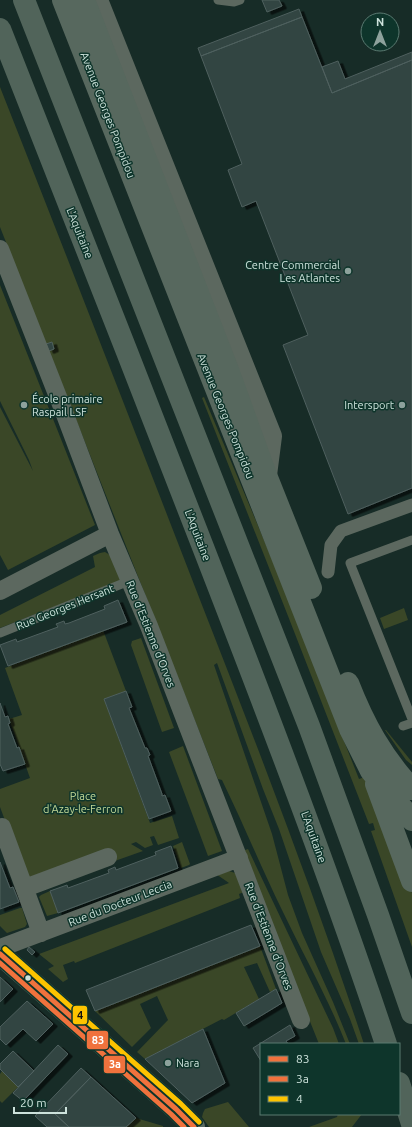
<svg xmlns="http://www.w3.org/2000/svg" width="412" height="1127" font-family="Ubuntu,sans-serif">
<defs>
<filter id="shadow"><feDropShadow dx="4.5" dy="2.5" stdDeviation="0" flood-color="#0009"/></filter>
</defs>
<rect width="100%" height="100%" fill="#172c27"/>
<path fill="#3a4727" d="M0,87C68,259 135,432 202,605C259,750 315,896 364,1044H359L350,1019L321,952L279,829L263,789L217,663L214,665L272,834L288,895L302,933L333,1002L350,1044H346C328,998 303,954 282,910C261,867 243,823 222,780L218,779L0,227Z
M0,285L95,525L8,570L0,555V407L33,471L29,460L0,401Z
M204,397L274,564L359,779L365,777L409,885L412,893V947L371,831L375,830L373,823L369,824L288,616L202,398Z
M105,552L110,555L122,580L0,628V615L95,567L93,556L100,553Z
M404,608L408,620L384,629L380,618Z
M103,630L126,691L104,699L150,823L172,816L179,838L158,845L154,836L150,837L153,845L145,848L136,842L131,844L143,851L112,862L28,882L0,807V789L30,778L9,719L22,715L5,668Z
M141,638L174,728L162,732L131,645L132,641Z
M385,730H386L412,762V765L406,760Z
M183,746L222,851L208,856L169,752Z
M182,842L190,864L189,865L181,868L173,846Z
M248,849L333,1028L339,1044H319L242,851Z
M229,871L235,873L244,892L239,894L240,898L75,963L74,961L63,965L68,979L63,982L48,969L54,966L39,954L229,883L216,874Z
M50,891L58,913L47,916L39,897L41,895Z
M20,908H22L27,924L25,927L7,933L0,926V915Z
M260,946L276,989L270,992L257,963L244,967L259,999L224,1020L222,1019L145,1059L137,1052L168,1020L157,996L140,1004L151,1028L132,1047L95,1011Z
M2,1071L18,1087L2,1103L0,1101V1074Z
M228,1102L249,1127H209L202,1117L203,1113L205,1109Z
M338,1114H362L352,1127H309L337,1117Z
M136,1118L163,1126V1127H126Z"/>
<path fill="#304442" stroke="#4f605e" filter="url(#shadow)" d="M262,0H279L282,6L267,12Z
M299,9L302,17L201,56L198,48Z
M302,17L332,93L412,60V488L348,514L283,345L308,335L256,201L242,207L228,170L242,164L201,56Z
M412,52V60L332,93L322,67L338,61L345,79Z
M52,342L54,349L49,351L46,344Z
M118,600L127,622L8,666L0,645L16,639L17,642L58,627L56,624L64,621L65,624L69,623L105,609L104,606Z
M126,691L132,707L129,708L145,748H147L150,755L148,756L162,794V796L165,795L171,811L149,819L104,699Z
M0,703L5,717L8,716L10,723L8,724L17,748L19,747L25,764L3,771L0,764Z
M171,846L178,868L58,913L50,891L67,885L68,888L109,873L108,870L115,867L116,870L156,855L155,852Z
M0,862L10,888L13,887L19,902L0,909Z
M251,925L260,946L95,1011L86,990Z
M29,947L35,952L32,955L27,950Z
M0,977L13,989L0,1002Z
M276,989L282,1003L244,1026L236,1013Z
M27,1001L53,1024L36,1041L23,1029L6,1045L0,1039V1027Z
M290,1025L295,1036L286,1041L288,1044H261V1061L253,1048Z
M203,1029L225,1083L192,1103L145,1059Z
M58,1045L68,1054L23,1101L13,1093Z
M13,1051L34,1071L18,1087L0,1069V1064Z
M81,1068L91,1077L55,1114L69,1127H47L35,1116Z
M91,1077L136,1118L126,1127H69L55,1114Z"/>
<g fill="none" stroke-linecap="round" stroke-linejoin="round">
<path stroke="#5c685f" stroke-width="9" d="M218,0L234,2L240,0
M412,540L350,563L412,719
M0,633L129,581
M403,726L412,723"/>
<path stroke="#5c685f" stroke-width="13" d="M328,572L331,545L341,531L412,505"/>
<path stroke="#5c685f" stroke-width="18" d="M0,249L64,412L110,534L149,626L301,1020
M0,591L110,534
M2,827L41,933
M25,888L108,857
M0,948L239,858"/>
<path stroke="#5c685f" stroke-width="22" d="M97,0L271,436L266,475"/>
<path stroke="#5a6a60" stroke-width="22" d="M0,954L176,1109L194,1127"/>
<path stroke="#57685e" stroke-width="22" d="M63,0L350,729L371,771L412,820
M84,0L228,370L266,475L311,588
M348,683C364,724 382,757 412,789
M376,784L412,881"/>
<path stroke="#51645a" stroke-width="22" d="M24,0L309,726L378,915L412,1013
M0,29C68,202 136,374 203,547C267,712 330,876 386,1044
M399,1083L412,1124"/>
<defs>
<path id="bus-1" d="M0,954L176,1109L194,1127"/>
<path id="bus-2" d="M0,963L171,1114L184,1127"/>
<path id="bus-3" d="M5,949L181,1104L199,1122"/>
</defs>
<use href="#bus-1" stroke="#0e352b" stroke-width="8"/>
<use href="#bus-2" stroke="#0e352b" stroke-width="8"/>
<use href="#bus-3" stroke="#0e352b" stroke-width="8"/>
<use href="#bus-1" stroke="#f0723d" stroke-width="5"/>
<use href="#bus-2" stroke="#f0723d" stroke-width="5"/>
<use href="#bus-3" stroke="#fdc300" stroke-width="5"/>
</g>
<g fill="#8da29c" stroke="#0e352b" stroke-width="1.5">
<circle cx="348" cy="271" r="4"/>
<circle cx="24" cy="405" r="4"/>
<circle cx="402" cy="405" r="4"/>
<circle cx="168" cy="1063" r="4"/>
</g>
<circle fill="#cde2db" stroke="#0e352b" stroke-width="1.5" cx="28" cy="978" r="3.5"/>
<g text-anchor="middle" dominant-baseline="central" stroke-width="3" stroke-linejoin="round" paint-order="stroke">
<g font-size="11" fill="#cde2db" stroke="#0e352b">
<text transform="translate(108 115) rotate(69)">Avenue Georges Pompidou</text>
<text transform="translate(80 233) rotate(68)">L'Aquitaine</text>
<text transform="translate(226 416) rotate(68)">Avenue Georges Pompidou</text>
<text transform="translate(198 535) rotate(69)">L'Aquitaine</text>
<text transform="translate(65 607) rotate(-22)">Rue Georges Hersant</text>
<text transform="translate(151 634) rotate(68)">Rue d'Estienne d'Orves</text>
<text transform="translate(314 837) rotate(70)">L'Aquitaine</text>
<text transform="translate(120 903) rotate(-21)">Rue du Docteur Leccia</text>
<text transform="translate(269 936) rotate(69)">Rue d'Estienne d'Orves</text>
</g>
<g font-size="11" fill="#cde2db" stroke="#0e352b" text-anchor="end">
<text x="340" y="265">Centre Commercial<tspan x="340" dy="13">Les Atlantes</tspan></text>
<text x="32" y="399" text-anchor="start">École primaire<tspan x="32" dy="13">Raspail LSF</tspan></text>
<text x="394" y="405">Intersport</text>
<text x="176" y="1063" text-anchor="start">Nara</text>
</g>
<g font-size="11" fill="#c4d998" stroke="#0e352b">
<text x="83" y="796">Place<tspan x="83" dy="13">d'Azay-le-Ferron</tspan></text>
</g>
</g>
<g stroke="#0e352b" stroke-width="1.5">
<rect x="72" y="1005" width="16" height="20" rx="4" fill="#fdc300"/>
<rect x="86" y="1030" width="23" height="20" rx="4" fill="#f0723d"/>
<rect x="103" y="1055" width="23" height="19" rx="4" fill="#f0723d"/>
</g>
<g font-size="11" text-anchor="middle" font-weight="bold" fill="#fff">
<text x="98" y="1044">83</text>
<text x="115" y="1068">3a</text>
</g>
<g font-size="11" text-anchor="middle" font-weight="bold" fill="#111">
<text x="80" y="1019">4</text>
</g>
<rect x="260" y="1043" width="140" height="72" fill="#0e352b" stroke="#5a7a71"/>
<rect x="268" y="1056" width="20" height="6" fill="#f0723d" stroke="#5a7a71"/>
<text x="296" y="1063" font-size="12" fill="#cde2db">83</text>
<rect x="268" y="1076" width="20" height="6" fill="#f0723d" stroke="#5a7a71"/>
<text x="296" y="1083" font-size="12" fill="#cde2db">3a</text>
<rect x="268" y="1096" width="20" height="6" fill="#fdc300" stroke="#5a7a71"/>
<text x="296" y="1103" font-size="12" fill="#cde2db">4</text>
<g transform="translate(380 32)"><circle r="19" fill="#0e352b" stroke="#5a7a71"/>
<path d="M0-3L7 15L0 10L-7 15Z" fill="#8da29c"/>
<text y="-6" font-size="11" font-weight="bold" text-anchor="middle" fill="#cde2db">N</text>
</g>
<path d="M14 1107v6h52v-6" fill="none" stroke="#cde2db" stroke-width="2"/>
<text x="20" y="1107" font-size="12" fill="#cde2db" stroke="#0e352b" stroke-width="3" paint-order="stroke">20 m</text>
</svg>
